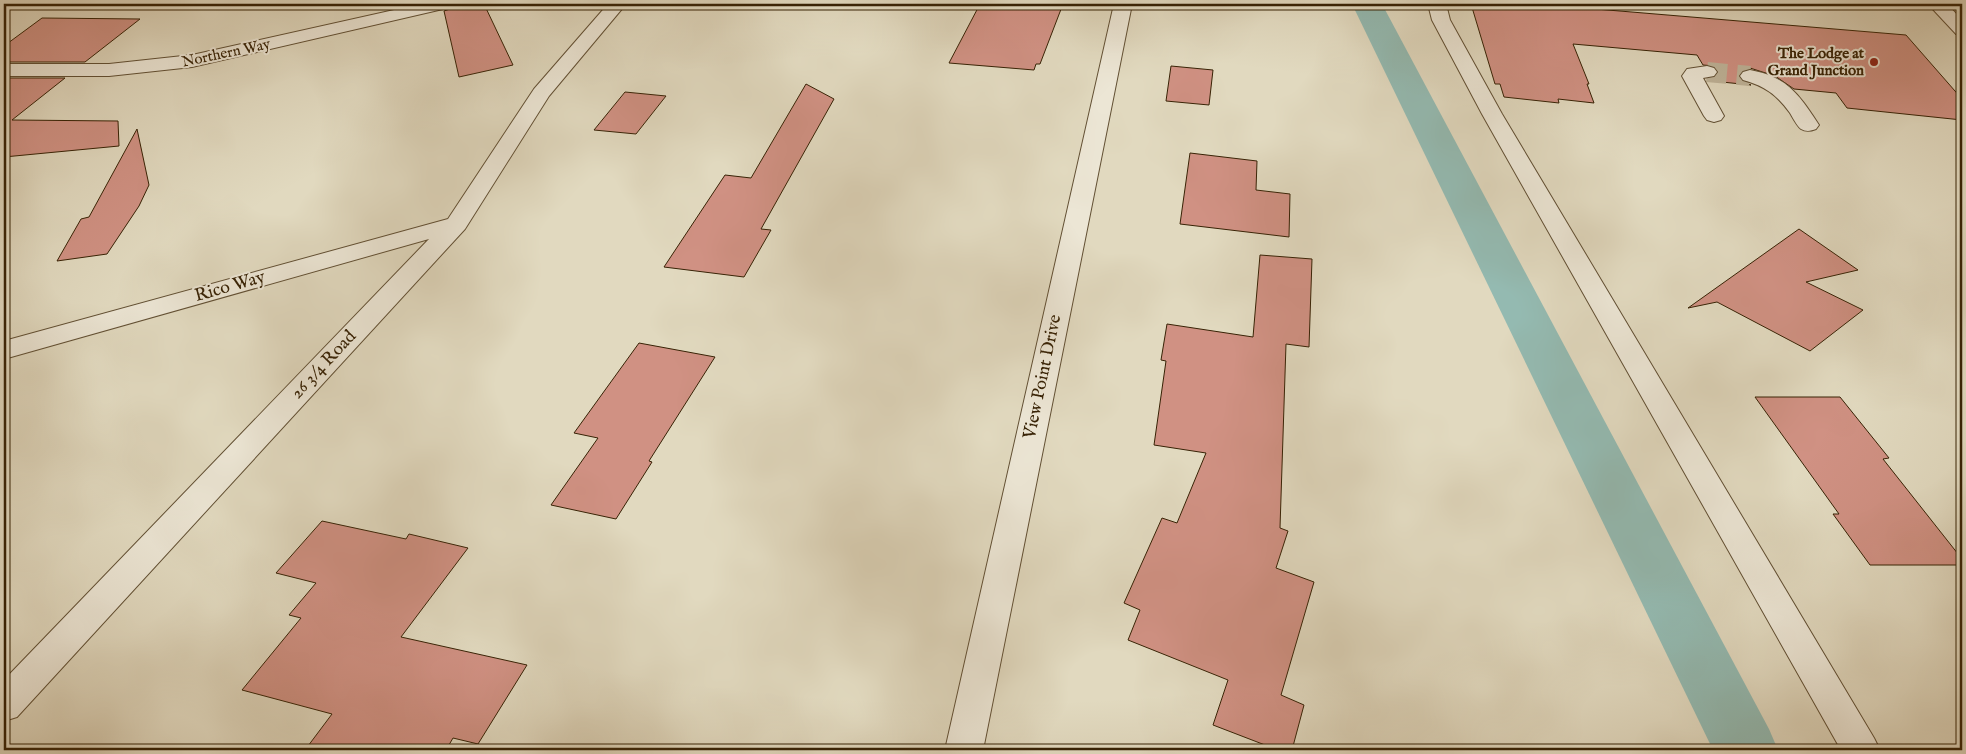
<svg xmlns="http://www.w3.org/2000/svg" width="1966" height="754" font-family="'IM FELL English',serif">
<rect width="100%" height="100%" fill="#e1d9bf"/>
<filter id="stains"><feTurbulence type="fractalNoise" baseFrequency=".004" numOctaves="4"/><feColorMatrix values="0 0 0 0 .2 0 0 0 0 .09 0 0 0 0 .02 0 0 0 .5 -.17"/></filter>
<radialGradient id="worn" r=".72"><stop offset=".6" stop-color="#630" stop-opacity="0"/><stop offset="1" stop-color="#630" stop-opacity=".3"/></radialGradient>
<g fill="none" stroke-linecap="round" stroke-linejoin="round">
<path fill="#94bab1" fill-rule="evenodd" d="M1352,4H1382L1769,729L1778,750H1713Z"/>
</g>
<path fill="#d09183" stroke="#372205" d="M454,4H484L513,65L459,77L444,11L450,9Z
M980,4H1063L1040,64H1036L1034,70L949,63Z
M1471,4H1536L1906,35L1962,99V120L1847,108L1836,93L1794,89L1775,76L1750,68L1742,70L1738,76L1742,82L1751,85L1712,81L1710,79L1716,77L1718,71L1715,66L1703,65L1697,55L1573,44L1589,84H1587L1594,103L1558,99L1559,103L1504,97L1500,84H1495Z
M42,18L140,19L85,62H4V46Z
M1171,66L1213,70L1209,105L1166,101Z
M4,78H65L12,120L118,121L119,146L4,157Z
M806,84L834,99L761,229L771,230L744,277L664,267L725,175L751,178Z
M625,92L666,96L636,134L594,130Z
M137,129L149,185L139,206L107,254L57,261L81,219L89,217Z
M1190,153L1257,161L1256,190L1290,194L1289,237L1180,224Z
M1799,229L1858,270L1806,282L1863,310L1810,351L1717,302L1688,308Z
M1260,255L1312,259L1309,347L1286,344L1280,528L1288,531L1276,568L1314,582L1281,695L1304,705L1292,750H1278L1213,725L1228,680L1128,640L1140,610L1124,603L1162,518L1177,523L1206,453L1154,445L1166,361L1161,360L1167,324L1253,337Z
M639,343L715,357L649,461L652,462L616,519L551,505L598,438L574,433Z
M1755,397H1840L1889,458L1883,459L1962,559V565H1870L1833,514H1839Z
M322,521L406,539L409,534L468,548L401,637L527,665L478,744L453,738L446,750H305L332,714L242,690L301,618L289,615L316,583L276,573Z"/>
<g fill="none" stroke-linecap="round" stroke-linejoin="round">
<path stroke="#bfb49a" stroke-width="20" stroke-dasharray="20 10" stroke-linecap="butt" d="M1707,72L1750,76"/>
<defs>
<path id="minor" d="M421,4H452L449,8L443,9L192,67L109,76H4V64H109L192,55Z
M608,4H626L549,96L465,229L17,717L4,721V680L429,239L4,359V341L448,219L534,89Z
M1114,4H1132L983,750H945Z
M1428,4H1446L1450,20L1502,114L1874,738L1880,750H1841L1482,114L1432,20Z
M1928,4H1947L1962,20V35L1956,34Z
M1707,66L1714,68L1717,72L1714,76L1703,78L1724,116L1721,120L1714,122L1707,120L1704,116L1682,76L1687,69Z
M1750,70C1788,77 1799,95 1819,125L1816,129C1811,131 1806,132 1801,129C1797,126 1793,118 1790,113C1777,95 1765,86 1743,80L1740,76L1743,72Z"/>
</defs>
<use href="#minor" stroke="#625034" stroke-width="2"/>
<use href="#minor" fill="#ece6d5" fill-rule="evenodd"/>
</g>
<circle fill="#8f2418" stroke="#ece6d5" stroke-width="2" cx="1874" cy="62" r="5"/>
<g text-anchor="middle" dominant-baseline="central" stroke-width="4" stroke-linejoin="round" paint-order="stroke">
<g font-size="15" fill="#372205" stroke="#ece6d5">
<text transform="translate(226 53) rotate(-12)">Northern Way</text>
</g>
<g font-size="15" font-weight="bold" fill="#372205" stroke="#ece6d5" text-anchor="end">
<text x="1864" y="53">The Lodge at<tspan x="1864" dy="17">Grand Junction</tspan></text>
</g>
<g font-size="18" fill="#372205" stroke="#ece6d5">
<text transform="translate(230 287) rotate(-16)">Rico Way</text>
<text transform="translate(324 365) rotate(-47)">26 3/4 Road</text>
<text transform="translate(1043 377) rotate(-78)">View Point Drive</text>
</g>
</g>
<rect width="1966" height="754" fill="none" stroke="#e1d9bf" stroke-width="20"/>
<rect x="5" y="5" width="1956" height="744" fill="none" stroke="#372205" stroke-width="2.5"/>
<rect x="10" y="10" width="1946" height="734" fill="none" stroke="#372205"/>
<rect width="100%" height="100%" filter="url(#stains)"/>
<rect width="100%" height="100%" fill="url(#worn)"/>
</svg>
